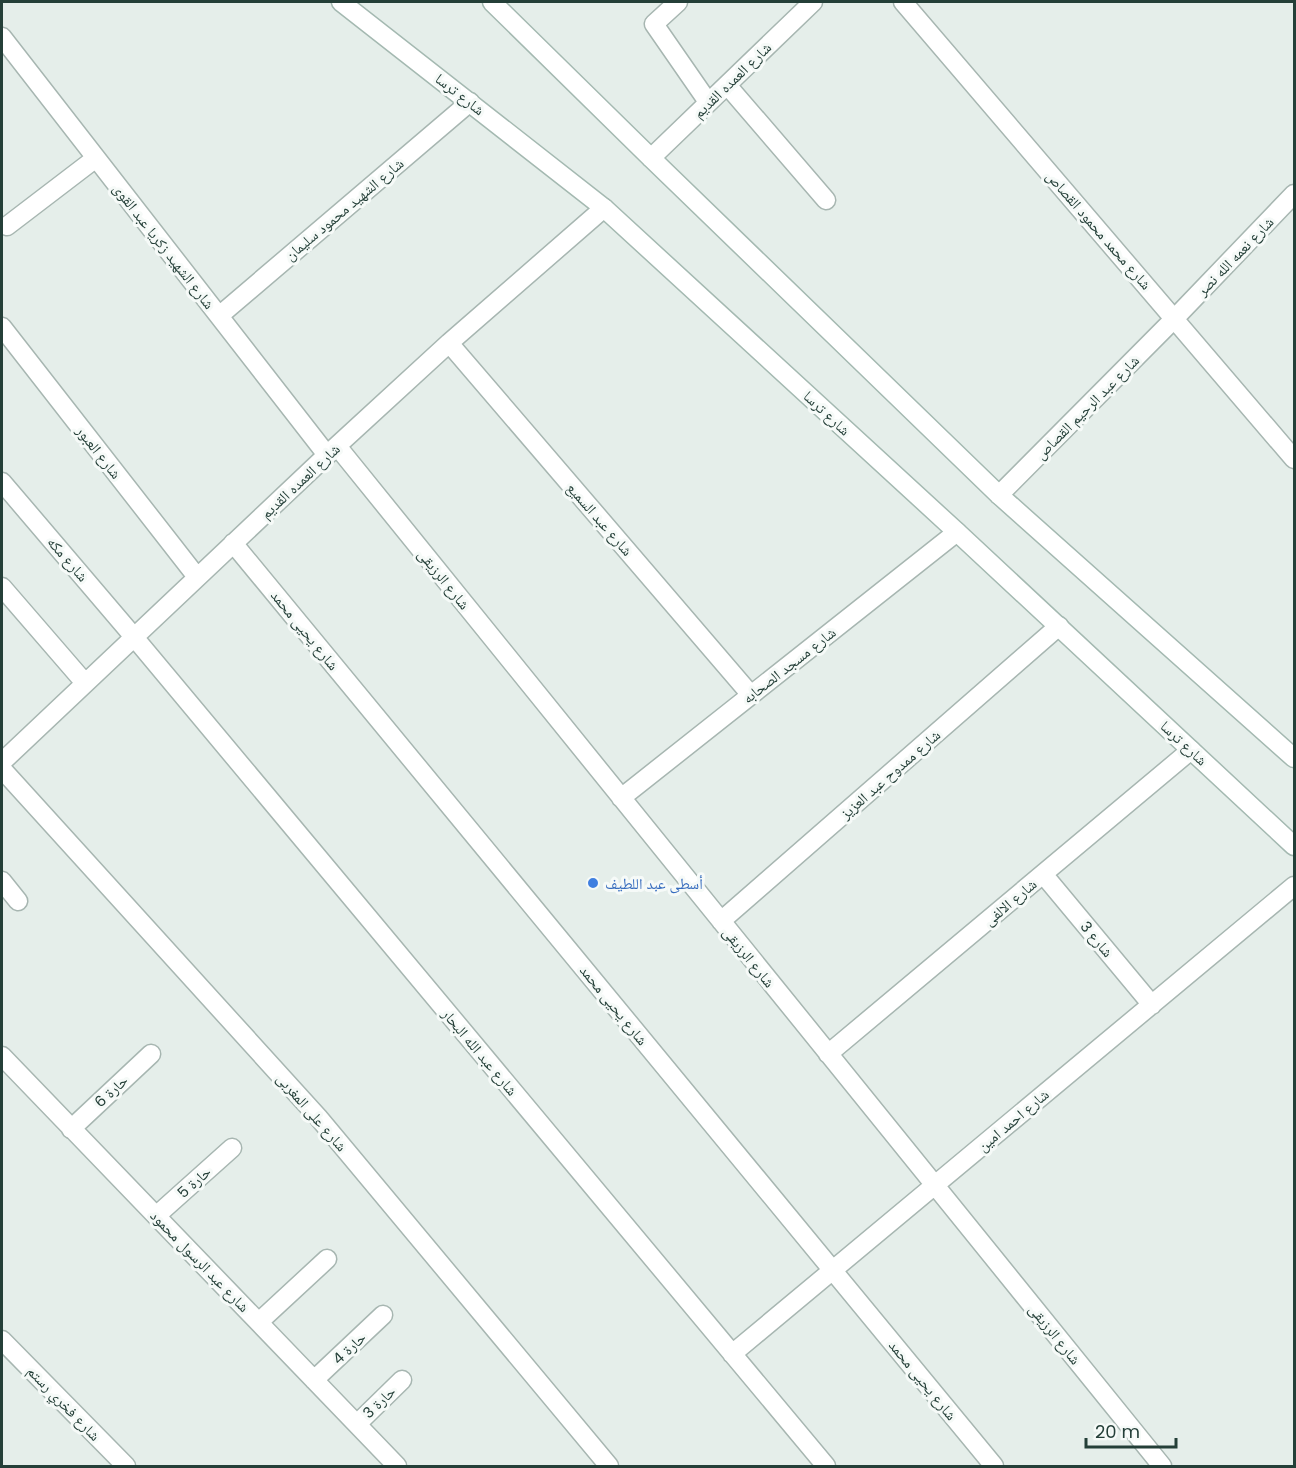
<svg xmlns="http://www.w3.org/2000/svg" width="1296" height="1468" font-family="Poppins,'Noto Naskh Arabic',sans-serif">
<rect width="100%" height="100%" fill="#e5eeea"/>
<g fill="none" stroke-linecap="round" stroke-linejoin="round">
<defs>
<path id="minor" d="M678,2L654,24L708,102
M903,2L1294,459
M2,37L327,455
M727,85L826,200
M651,158L813,2
M7,226L96,158
M219,316L470,102
M2,327L197,577
M449,343L751,695
M337,446L1162,1466
M2,482L134,637L826,1466
M233,543L994,1466
M2,587L85,683
M2,762L327,455L449,343L604,208
M2,769L318,1117L609,1466
M621,798L957,532
M1043,874L1152,1005
M2,881L18,901
M721,921L1059,626
M828,1054L1191,750
M2,1056L397,1466
M71,1129L151,1054
M156,1216L232,1148
M259,1322L327,1259
M2,1340L126,1466
M732,1354L1294,886
M314,1380L383,1315
M357,1424L402,1380"/>
<path id="tertiary" d="M999,495L1175,318L1294,194"/>
<path id="secondary" d="M341,2L604,208L957,532L1294,846
M492,2L651,158L999,495L1294,758"/>
</defs>
<use href="#minor" stroke="#a7b6b1" stroke-width="21"/>
<use href="#tertiary" stroke="#a7b6b1" stroke-width="21"/>
<use href="#secondary" stroke="#a4b9b1" stroke-width="21"/>
<use href="#minor" stroke="#fff" stroke-width="18"/>
<use href="#tertiary" stroke="#fff" stroke-width="18"/>
<use href="#secondary" stroke="#fff" stroke-width="18"/>
</g>
<circle fill="#3f7fe0" stroke="#f6faf8" stroke-width="2" cx="593" cy="883" r="6"/>
<g text-anchor="middle" dominant-baseline="central" stroke-width="6" stroke-linejoin="round" paint-order="stroke">
<g font-size="15" fill="#243f38" stroke="#f6faf8">
<text transform="translate(732 80) rotate(-44)">شارع العمده القديم</text>
<text transform="translate(460 94) rotate(38)">شارع ترسا</text>
<text transform="translate(344 209) rotate(-40)">شارع الشهيد محمود سليمان</text>
<text transform="translate(1099 230) rotate(49)">شارع محمد محمود القصاص</text>
<text transform="translate(164 246) rotate(52)">شارع الشهيد زكريا عبد القوى</text>
<text transform="translate(1235 256) rotate(-46)">شارع نعمه الله نصر</text>
<text transform="translate(1087 407) rotate(-45)">شارع عبد الرحيم القصاص</text>
<text transform="translate(827 413) rotate(43)">شارع ترسا</text>
<text transform="translate(99 452) rotate(52)">شارع العبور</text>
<text transform="translate(300 481) rotate(-43)">شارع العمده القديم</text>
<text transform="translate(600 519) rotate(49)">شارع عبد السميع</text>
<text transform="translate(68 559) rotate(49)">شارع مكه</text>
<text transform="translate(444 579) rotate(51)">شارع الرزيقى</text>
<text transform="translate(305 630) rotate(51)">شارع يحيى محمد</text>
<text transform="translate(789 665) rotate(-38)">شارع مسجد الصحابه</text>
<text transform="translate(1184 743) rotate(43)">شارع ترسا</text>
<text transform="translate(890 774) rotate(-41)">شارع ممدوح عبد العزيز</text>
<text transform="translate(1010 902) rotate(-40)">شارع الالفى</text>
<text transform="translate(1097 939) rotate(50)">شارع 3</text>
<text transform="translate(749 957) rotate(51)">شارع الرزيقى</text>
<text transform="translate(614 1005) rotate(51)">شارع يحيى محمد</text>
<text transform="translate(480 1052) rotate(50)">شارع عبد الله البحار</text>
<text transform="translate(111 1091) rotate(-43)">حارة 6</text>
<text transform="translate(312 1112) rotate(49)">شارع على المغربى</text>
<text transform="translate(1013 1120) rotate(-40)">شارع احمد امين</text>
<text transform="translate(194 1182) rotate(-42)">حارة 5</text>
<text transform="translate(200 1261) rotate(46)">شارع عبد الرسول محمود</text>
<text transform="translate(1055 1334) rotate(51)">شارع الرزيقى</text>
<text transform="translate(349 1348) rotate(-43)">حارة 4</text>
<text transform="translate(923 1380) rotate(51)">شارع يحيى محمد</text>
<text transform="translate(379 1402) rotate(-44)">حارة 3</text>
<text transform="translate(64 1403) rotate(46)">شارع فخري رستم</text>
</g>
<g font-size="15" fill="#366cbe" stroke="#f6faf8" text-anchor="start">
<text x="605" y="883">أسطى عبد اللطيف</text>
</g>
</g>
<rect width="1296" height="1468" fill="none" stroke="#243f38" stroke-width="6"/>
<path d="M1086 1438v9h90v-9" fill="none" stroke="#243f38" stroke-width="3"/>
<text x="1095" y="1438" font-size="18" fill="#243f38" stroke="#f6faf8" stroke-width="4.5" paint-order="stroke">20 m</text>
</svg>
